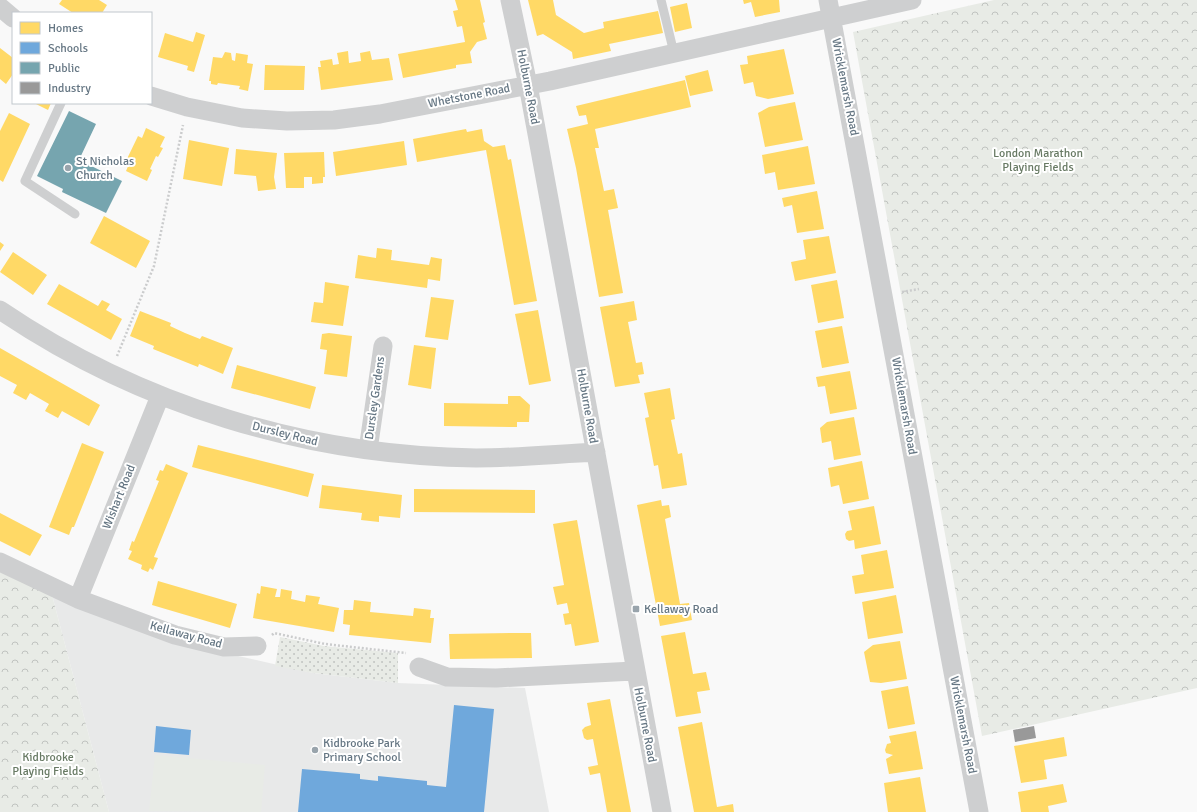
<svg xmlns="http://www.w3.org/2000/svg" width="1197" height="812" font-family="Signika,sans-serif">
<defs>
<pattern id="grass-dots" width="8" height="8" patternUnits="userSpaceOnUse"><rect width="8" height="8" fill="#e8ebe6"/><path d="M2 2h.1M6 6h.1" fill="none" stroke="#c0c3c0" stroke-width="1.8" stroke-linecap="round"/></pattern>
<pattern id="forest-crowns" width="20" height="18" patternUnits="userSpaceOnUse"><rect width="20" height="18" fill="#e8ebe6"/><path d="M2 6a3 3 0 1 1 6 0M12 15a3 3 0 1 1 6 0" fill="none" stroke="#c0c3c0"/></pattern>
</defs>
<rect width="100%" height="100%" fill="#f9f9f9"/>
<path fill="#e8e9e9" d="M52,595L173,641L313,673L398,683L525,688L549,812H109Z"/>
<path fill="url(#grass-dots)" d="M280,637L324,646L398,653V683L313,673L275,666Z"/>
<path fill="url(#forest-crowns)" d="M994,0H1197V688L982,736L853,32Z
M0,569L52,595L109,812H0Z"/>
<path fill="#e8ebe6" d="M155,755L265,765L261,812L149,811Z"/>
<path fill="#ffd966" d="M62,0H99L107,5L102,13H73L59,4Z
M455,0H480L485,22L483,23L487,39L477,42L470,52L472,63L456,65V68L403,78L398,54L465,42L462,26L457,27L453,11L458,10Z
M528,0H553L556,15L584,33L604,28L603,22L658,11L663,33L609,44L611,51L573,59L572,52L543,34L537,36Z
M743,0H779L780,12L755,17L751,2L744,4Z
M687,3L692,28L675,32L670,7Z
M196,32L205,35L194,72L187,70L188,66L158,57L165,33L193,42Z
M0,48L13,58V74L6,84L0,79Z
M784,49L794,94L768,99L756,96L753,82L744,84L740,65L748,64L747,56Z
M348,51L349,63L361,61L360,53L370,51L372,60L389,58L393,80L321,90L318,67H321L320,61L332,59L333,65L339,64L337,53Z
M225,52L231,53L232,60L235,61L236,53L248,55L247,63L253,64L248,91L239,89L240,86L218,83L217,85L211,84V81H209L213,57L222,58Z
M265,65L305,66L304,90H264Z
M708,70L713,91L690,96L685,76Z
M685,80L691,107L595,129L599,148H595L604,191L614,189L618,208L608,210L623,293L599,297L576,168L567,129L588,124L586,115L579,116L576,106Z
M795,102L803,140L765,147L758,113L769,107Z
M34,103H51L48,110Z
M9,113L30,124L3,182L0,180V131Z
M146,128L165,137L160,147L163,148L158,157L156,156L150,169L152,170L147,181L126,171L129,164L125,163L138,136L142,138Z
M466,129L467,132L482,129L484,141L493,147L505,145L508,160L511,159L537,301L514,305L486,150L417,162L413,139Z
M189,140L229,148L222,186L183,179Z
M404,141L407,165L336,176L333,152Z
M808,146L815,184L778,190L775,172L765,174L762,155Z
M236,149L277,153L274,177L276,189L258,191L256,176L234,174Z
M324,152L325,177H323V183L312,184V177H304V188H286L284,153Z
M817,191L824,229L797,233L792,205L784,207L782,198Z
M104,216L150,241L136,268L90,243Z
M829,236L836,273L795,281L791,262L806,259L803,240Z
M0,242L4,245L0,251Z
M377,248L392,250L391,260L429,265L431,257L442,259L440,281L428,279L427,288L355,278L358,255L376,258Z
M13,252L47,275L33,295L0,272Z
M837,280L844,318L818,323L811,285Z
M325,282L349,286L343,326L311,322L314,302L323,303Z
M59,284L98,306L102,300L110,304L106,310L122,319L111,340L47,304Z
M431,297L454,300L448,340L425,337Z
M634,301L637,320L628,322L636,363L642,362L644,374L638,375L640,383L615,387L600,307Z
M538,310L551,381L529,385L515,314Z
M140,311L171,323L170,326L185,333L200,339L202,336L233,348L223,374L199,364L198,367L153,349L154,346L130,336Z
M842,326L849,363L822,368L815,331Z
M329,333L352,336L347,377L324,374L327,350L320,349L322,334Z
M414,345L436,348L431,389L408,385Z
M0,348L100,405L89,426L62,411L58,418L45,411L49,404L30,393L26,400L13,393L17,385L0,376Z
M237,365L316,387L310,409L231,388Z
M850,371L857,409L830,414L825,386L818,387L816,377Z
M670,388L675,419L671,420L678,454L682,453L687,485L662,489L658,465L654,466L645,418L649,417L644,393Z
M508,396H520L530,405L529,422H517V427L444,426V403L508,404Z
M854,417L861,455L834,460L831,441L822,443L820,428L827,422Z
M82,443L104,452L74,527H72L69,535L49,527Z
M198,445L314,474L308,497L192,467Z
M862,461L869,499L843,504L839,485L831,487L828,468Z
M166,464L188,473L154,557L158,558L153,570L150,568L148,572L141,569L142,565L128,559L132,551L129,550L132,541L134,542L159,481L156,480L160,470L163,471Z
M322,485L402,495L400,518L379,516V522L361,520L362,513L319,508Z
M414,489L535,490V513L414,512Z
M661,500L662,506L669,505L671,517L665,519L680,604L689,603L692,620L660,626L637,505Z
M874,506L881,544L855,549L854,540L849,541L846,539L845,534L847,531L852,530L848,511Z
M0,513L42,535L30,556L0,541Z
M577,520L599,642L575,646L571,624L565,625L563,614L569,613L567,603L557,605L553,587L564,585L553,524Z
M887,550L894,588L855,594L852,576L864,574L861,555Z
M158,581L237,604L230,628L152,605Z
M261,586L277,589L275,597H280L281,589L292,591L291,599L305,602L306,595L320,597L318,604L339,608L334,632L253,618L257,593L260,594Z
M896,595L903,633L868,639L862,602Z
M354,600L371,602L370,612L413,616L414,608L431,610L430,618H434L431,643L349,635L350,625L343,624L344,610H353Z
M685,632L693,674L706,672L710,690L697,692L701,713L676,717L661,636Z
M511,633H531L532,658L450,659L449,634Z
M900,641L907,679L881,683L870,682L864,652L873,645Z
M908,686L915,724L888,729L881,691Z
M610,699L625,780L631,812H607L600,773L590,775L588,767L598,765L593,739L587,740L584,738L582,730L585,727L591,725L587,703Z
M702,722L717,807L733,804L734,812H694L678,727Z
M916,731L923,769L889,774L886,759L893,755L886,753L885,750L887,744L891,743L889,736Z
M1064,737L1067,756L1044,760L1047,779L1021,783L1014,746Z
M920,777L926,812H888L884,783Z
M1063,784L1067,802L1048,806L1049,812H1021L1018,792Z"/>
<path fill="#6fa8dc" d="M454,705L494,709L484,812H298L302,769L360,774V779L378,781V776L427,781V785L446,787Z
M156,726L191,730L189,755L154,752Z"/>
<path fill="#76a5af" d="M69,111L96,124L79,160L122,181L106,213L62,192L63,189L37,176Z"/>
<path fill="#999" d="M1034,726L1036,738L1015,742L1013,730Z"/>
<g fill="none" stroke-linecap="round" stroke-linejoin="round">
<path stroke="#cbcccd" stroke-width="2.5" stroke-dasharray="2 2" stroke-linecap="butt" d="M902,292L919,289
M117,356L154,266L183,125
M272,635L274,633L325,644L406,653"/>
<path stroke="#cecfd0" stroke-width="9" d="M661,0L674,53
M61,103L25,181L75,214"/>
<path stroke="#cecfd0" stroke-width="19" d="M510,0L528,85L662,812
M828,0L979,812
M0,7L13,18
M151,96L187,107L242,118L287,121L334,120L380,114L550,81L912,0
M0,310C140,405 307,456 476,458C516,458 556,454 596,452
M368,450L383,346
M0,562L78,599L175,635L224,647L257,646
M78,599L160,396
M419,667L447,677L496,678L634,671"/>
</g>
<g fill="#99a4ac" stroke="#fff" stroke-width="1.5">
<circle cx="68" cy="168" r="4"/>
<rect x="632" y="605" width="8" height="8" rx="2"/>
<circle cx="315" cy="750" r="4"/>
</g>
<g text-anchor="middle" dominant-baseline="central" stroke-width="4" stroke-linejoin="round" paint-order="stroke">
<g font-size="12" fill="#657683" stroke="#fff">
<text transform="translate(528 87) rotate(79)">Holburne Road</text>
<text transform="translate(845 87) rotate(79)">Wricklemarsh Road</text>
<text transform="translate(469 96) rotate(-11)">Whetstone Road</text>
<text transform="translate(375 398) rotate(-82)">Dursley Gardens</text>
<text transform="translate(587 406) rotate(80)">Holburne Road</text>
<text transform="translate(904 406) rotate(80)">Wricklemarsh Road</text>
<text transform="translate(285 434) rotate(14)">Dursley Road</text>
<text transform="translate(119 497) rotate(-68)">Wishart Road</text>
<text transform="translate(186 635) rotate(15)">Kellaway Road</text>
<text transform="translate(645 725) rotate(79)">Holburne Road</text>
<text transform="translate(963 725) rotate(79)">Wricklemarsh Road</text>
</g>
<g font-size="12" fill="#687a64" stroke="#fff">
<text x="1038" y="153">London Marathon<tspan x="1038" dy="14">Playing Fields</tspan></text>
<text x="48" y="757">Kidbrooke<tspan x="48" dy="14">Playing Fields</tspan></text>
</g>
<g font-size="12" fill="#657683" stroke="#fff" text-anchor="start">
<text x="76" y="161">St Nicholas<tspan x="76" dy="14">Church</tspan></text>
<text x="644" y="609">Kellaway Road</text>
<text x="323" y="743">Kidbrooke Park<tspan x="323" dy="14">Primary School</tspan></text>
</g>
</g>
<rect x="12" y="12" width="140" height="92" fill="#ffffff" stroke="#c1c8cd"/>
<rect x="20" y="22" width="20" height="12" fill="#ffd966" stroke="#c1c8cd"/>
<text x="48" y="32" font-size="12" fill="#657683">Homes</text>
<rect x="20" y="42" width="20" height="12" fill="#6fa8dc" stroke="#c1c8cd"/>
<text x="48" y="52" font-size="12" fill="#657683">Schools</text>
<rect x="20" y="62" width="20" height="12" fill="#76a5af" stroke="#c1c8cd"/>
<text x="48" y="72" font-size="12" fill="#657683">Public</text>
<rect x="20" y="82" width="20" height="12" fill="#999999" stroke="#c1c8cd"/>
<text x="48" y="92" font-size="12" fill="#657683">Industry</text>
</svg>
